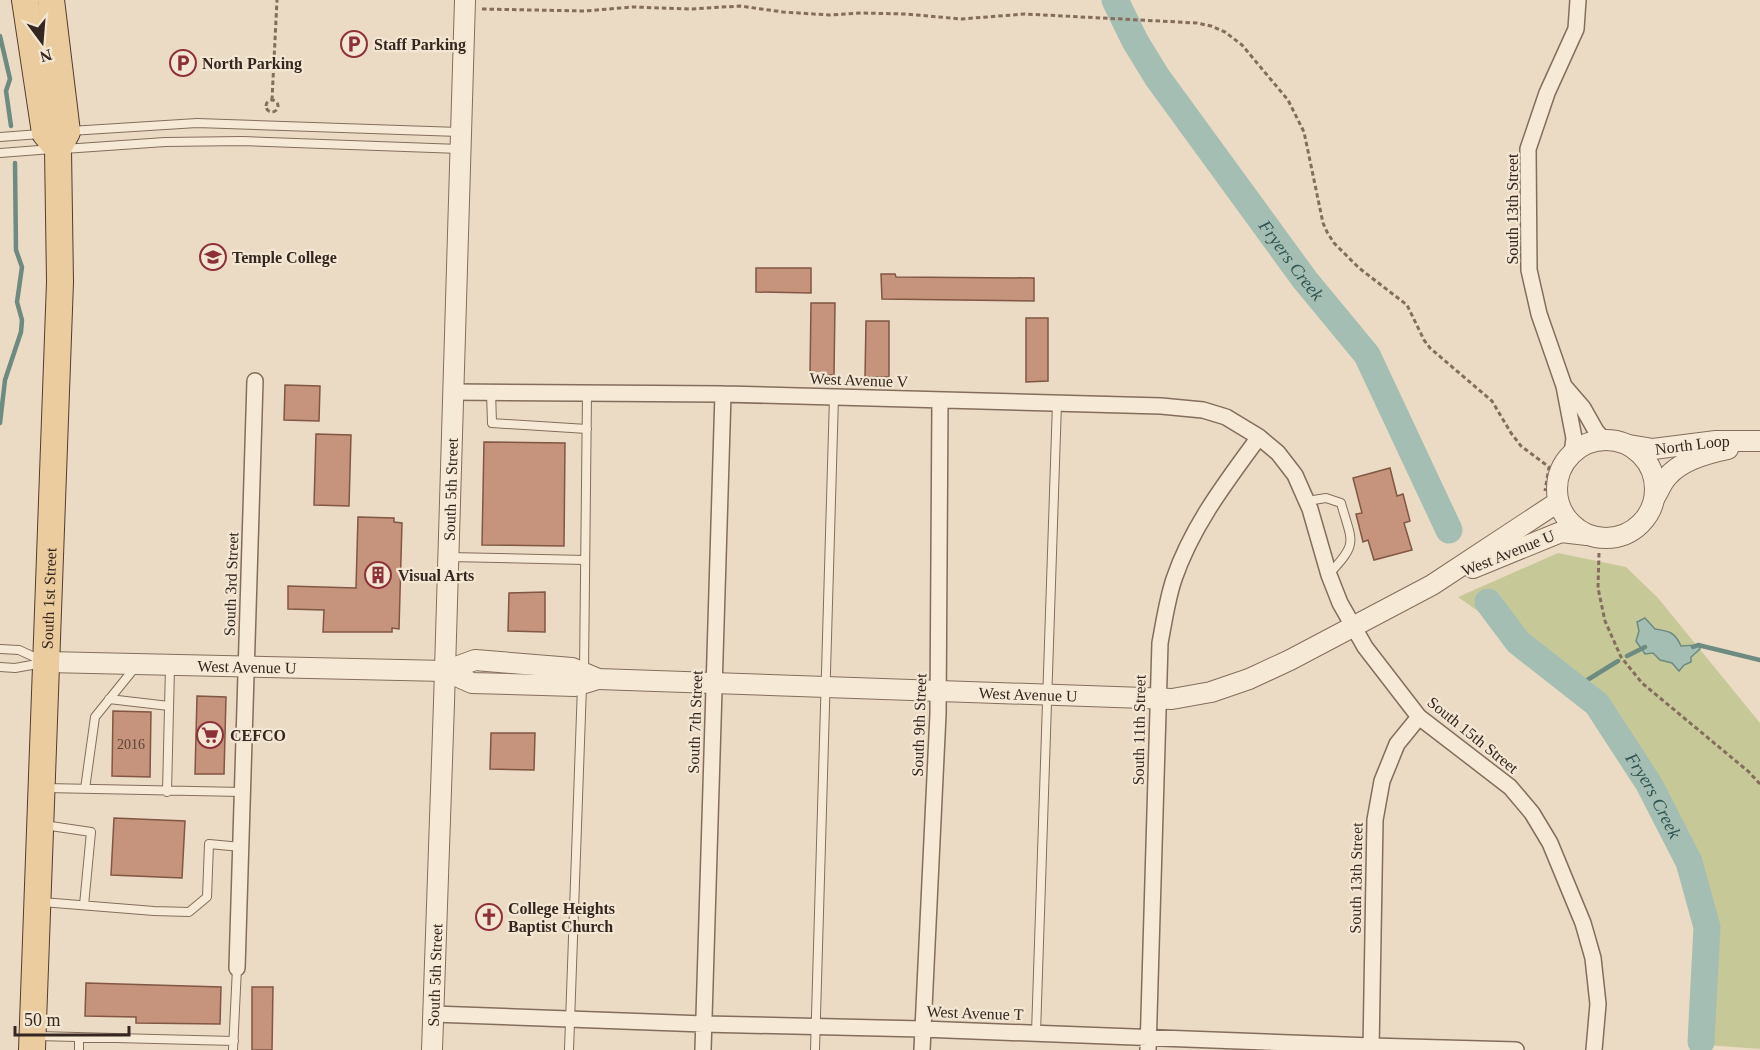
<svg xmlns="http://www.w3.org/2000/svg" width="1760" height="1050" font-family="Georgia,serif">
<rect width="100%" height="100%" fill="#ebdbc4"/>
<path fill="#c7c898" d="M1558,553L1626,567L1658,598L1760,723V1049L1707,1045L1711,924L1695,857L1676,819L1599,702L1565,673L1458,597Z"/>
<path fill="#a5beb4" stroke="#6d8b81" stroke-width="1.5" d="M1645,618L1655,629C1669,631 1675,632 1681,646L1698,645L1700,649L1691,657V662L1684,665L1679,671L1672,663L1660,660L1653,653L1645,654L1636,641L1639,631L1637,622Z"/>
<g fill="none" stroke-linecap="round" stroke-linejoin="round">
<path stroke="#6d8b81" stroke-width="4.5" d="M0,36L10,79L6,91L11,126
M0,423L5,380L21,332L22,320L17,302L22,267L16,250L15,163
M1693,647L1698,645L1760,660
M1627,656L1645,647
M1576,687L1618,661"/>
<g stroke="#a5beb4" stroke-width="27">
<path id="s1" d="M1115,0L1135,41L1157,77L1305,280L1367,355L1449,530"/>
<path id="s2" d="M1488,602L1518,642L1597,704L1649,784L1689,862L1707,927L1701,1042"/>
</g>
</g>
<path fill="#c6947c" stroke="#815643" stroke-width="1.5" d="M756,268H811V293L756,292Z
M881,274H895L896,277L1034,278V301L882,299Z
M811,303H835L834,375H810Z
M1026,318H1048V381L1026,382Z
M866,321H889V377H865Z
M285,385L320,386L319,421L284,420Z
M316,434L351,435L349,506L314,505Z
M484,442L565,443L564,546L482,545Z
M1390,468L1397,496L1403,494L1410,521L1404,523L1412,550L1374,560L1368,540L1363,542L1356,514L1362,513L1353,478Z
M358,517L394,518V522L402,523L399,629L392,628V632H323L324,610L288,609V586L356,588Z
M545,592V632L508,631L509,593Z
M197,696L226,697L224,774H195Z
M113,711L151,712L150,777L112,776Z
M491,733H535L534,770L490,769Z
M114,818L185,821L182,878L111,875Z
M86,983L221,987L220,1024L136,1023V1017L85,1016Z
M252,987H273L272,1050H252Z"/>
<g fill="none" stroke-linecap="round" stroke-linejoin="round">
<defs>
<path id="service" d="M70,131L197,123L459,132
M0,137L40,134
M64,149L165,142L243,141L460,149
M0,153L52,149
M491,392L492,423L587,429
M1307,501L1326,498L1341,503C1352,543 1359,542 1329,574
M449,557L585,560
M0,649L19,650L43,661
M0,667L15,668L43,663
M584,671L587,393
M109,699L169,706
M46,788L242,792
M85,789L95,717L137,665
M167,792L170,667
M44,825L91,832L84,905
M42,902L154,911L189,912L207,897L209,844L241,847
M1036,1033L1057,403
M37,1036L234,1041
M79,1050V1037
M233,1050L237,968
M569,1050L582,686
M815,1050L834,397"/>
<path id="minor" d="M1564,386L1583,408L1596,431L1604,440
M452,392L723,394L1161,406L1203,410L1226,417L1259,437L1278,453L1295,475L1310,509L1329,575L1340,603L1365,647L1419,717L1510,787L1532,813L1550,843L1583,923L1593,958L1598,1004L1594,1050
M1572,454L1574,438L1564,386L1539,314L1529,270L1528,149L1547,93L1576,29L1578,0
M237,968L255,381
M433,1014L704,1024L922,1029L1371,1046L1516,1050
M703,1050L723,394
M922,1050L938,714L940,400
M1148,1050L1160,643C1164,622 1167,600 1174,579C1192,526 1226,482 1259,437
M1371,1050L1375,820L1382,781L1397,744L1419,717"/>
<g id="tertiary">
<circle cx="1606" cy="489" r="49"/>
<path id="s3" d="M1629,445L1653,449L1716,441H1760"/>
<path d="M1655,497C1659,491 1662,482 1668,476C1681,461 1708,453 1728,449"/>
<path d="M1473,568L1561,532L1587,535"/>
<path id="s4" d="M47,662L445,671L475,660L572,668L598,679L1172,699L1211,692L1249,679L1290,660L1432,585L1558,502"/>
<path d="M445,671L472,683L575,686L598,679"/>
<path id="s5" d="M432,1050L444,703L465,0"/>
</g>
<g id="primary">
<path d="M25,0L45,133L58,149"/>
<path id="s6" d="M32,1050L60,282L58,149L67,132L51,0"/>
</g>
</defs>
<use href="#service" stroke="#846d5c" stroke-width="10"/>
<use href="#minor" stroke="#846d5c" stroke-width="18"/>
<use href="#tertiary" stroke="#846d5c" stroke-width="22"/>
<use href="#primary" stroke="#523c30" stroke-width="28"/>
<path stroke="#846d5c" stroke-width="3" stroke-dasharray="4.5 3" stroke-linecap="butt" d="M482,9L584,11L633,7L691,9L740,6L783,12L829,15L861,13L906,14L961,19L1025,14L1197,23L1211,26L1225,32L1242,45L1288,100L1304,132L1323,223L1327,232L1334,243L1359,268L1407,305L1424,340L1430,348L1492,401L1511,433L1521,446L1549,467L1545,491
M266 106a6 6 0 1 1 12 0a6 6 0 1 1-12 0Z
M272,100L277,0
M1599,553L1598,588L1605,621L1621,657L1642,683L1749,772L1760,784"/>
<use href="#service" stroke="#f6ead6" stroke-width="8"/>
<use href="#minor" stroke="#f6ead6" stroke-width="15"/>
<use href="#tertiary" stroke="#f6ead6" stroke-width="20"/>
<use href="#primary" stroke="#ebcc9e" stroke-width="26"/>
</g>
<defs>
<symbol id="parking-ring" viewBox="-11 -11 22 22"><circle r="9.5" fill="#f3e6d3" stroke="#8e3039" stroke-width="1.5"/><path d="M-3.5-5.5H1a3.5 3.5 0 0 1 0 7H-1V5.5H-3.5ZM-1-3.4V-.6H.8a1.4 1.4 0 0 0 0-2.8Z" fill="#8e3039"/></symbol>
<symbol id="university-ring" viewBox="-11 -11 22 22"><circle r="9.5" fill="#f3e6d3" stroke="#8e3039" stroke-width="1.5"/><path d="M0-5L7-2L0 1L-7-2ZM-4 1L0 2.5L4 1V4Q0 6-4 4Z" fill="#8e3039"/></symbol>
<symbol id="building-ring" viewBox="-11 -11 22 22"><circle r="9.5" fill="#f3e6d3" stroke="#8e3039" stroke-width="1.5"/><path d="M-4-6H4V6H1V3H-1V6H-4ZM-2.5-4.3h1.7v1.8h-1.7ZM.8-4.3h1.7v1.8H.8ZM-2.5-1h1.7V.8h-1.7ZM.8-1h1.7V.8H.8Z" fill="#8e3039"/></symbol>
<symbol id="supermarket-ring" viewBox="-11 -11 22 22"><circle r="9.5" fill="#f3e6d3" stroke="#8e3039" stroke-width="1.5"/><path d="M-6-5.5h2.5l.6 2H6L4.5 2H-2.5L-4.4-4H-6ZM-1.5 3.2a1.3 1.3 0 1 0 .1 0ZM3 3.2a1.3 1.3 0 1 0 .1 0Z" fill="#8e3039"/></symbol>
<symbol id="church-ring" viewBox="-11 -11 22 22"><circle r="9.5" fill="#f3e6d3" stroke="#8e3039" stroke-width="1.5"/><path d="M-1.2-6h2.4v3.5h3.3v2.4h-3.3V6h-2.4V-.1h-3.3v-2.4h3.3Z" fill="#8e3039"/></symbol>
</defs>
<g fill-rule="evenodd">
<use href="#parking-ring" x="339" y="29" width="30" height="30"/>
<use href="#parking-ring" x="168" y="48" width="30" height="30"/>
<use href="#university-ring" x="198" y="242" width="30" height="30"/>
<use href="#building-ring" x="363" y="560" width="30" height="30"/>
<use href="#supermarket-ring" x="195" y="720" width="30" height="30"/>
<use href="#church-ring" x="474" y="902" width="30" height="30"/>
</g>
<g text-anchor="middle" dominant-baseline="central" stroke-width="4.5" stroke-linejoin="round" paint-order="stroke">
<g font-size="14" fill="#594236">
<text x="131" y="744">2016</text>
</g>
<g font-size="16" font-weight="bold" fill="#35271f" stroke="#f3e6d3" text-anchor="start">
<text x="374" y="44">Staff Parking</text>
<text x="202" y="63">North Parking</text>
<text x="232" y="257">Temple College</text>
<text x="398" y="575">Visual Arts</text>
<text x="230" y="735">CEFCO</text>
<text x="508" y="908">College Heights<tspan x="508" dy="18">Baptist Church</tspan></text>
</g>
<g font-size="16" fill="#35271f" stroke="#f3e6d3">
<text transform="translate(1512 209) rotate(-90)">South 13th Street</text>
<text transform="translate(859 380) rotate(2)">West Avenue V</text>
<text stroke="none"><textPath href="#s3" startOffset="64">North Loop</textPath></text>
<text stroke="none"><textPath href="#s5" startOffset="561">South 5th Street</textPath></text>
<text transform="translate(1508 553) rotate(-22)">West Avenue U</text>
<text transform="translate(231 584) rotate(-88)">South 3rd Street</text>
<text stroke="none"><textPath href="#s6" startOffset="452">South 1st Street</textPath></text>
<text stroke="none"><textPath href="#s4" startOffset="200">West Avenue U</textPath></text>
<text stroke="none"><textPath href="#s4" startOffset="986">West Avenue U</textPath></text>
<text transform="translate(695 722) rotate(-88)">South 7th Street</text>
<text transform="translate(919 725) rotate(-88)">South 9th Street</text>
<text transform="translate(1139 730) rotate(-89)">South 11th Street</text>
<text transform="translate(1473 735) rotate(39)">South 15th Street</text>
<text transform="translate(1356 878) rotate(-89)">South 13th Street</text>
<text stroke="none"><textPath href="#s5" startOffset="75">South 5th Street</textPath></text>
<text transform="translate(975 1013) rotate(2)">West Avenue T</text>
</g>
<g font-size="18" font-style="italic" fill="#2f534e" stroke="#f3e6d3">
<text stroke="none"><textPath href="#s1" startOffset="315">Fryers Creek</textPath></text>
<text stroke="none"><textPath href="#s2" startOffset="258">Fryers Creek</textPath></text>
</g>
</g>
<g transform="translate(42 42) rotate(164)" stroke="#f3e6d3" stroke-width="4.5" paint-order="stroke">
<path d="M0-4.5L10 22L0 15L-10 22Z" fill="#35271f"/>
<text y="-9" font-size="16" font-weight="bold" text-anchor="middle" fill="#35271f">N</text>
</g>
<path d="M15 1026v9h114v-9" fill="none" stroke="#35271f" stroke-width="3"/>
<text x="24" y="1026" font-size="18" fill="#35271f" stroke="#f3e6d3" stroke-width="4.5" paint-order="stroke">50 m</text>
</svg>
